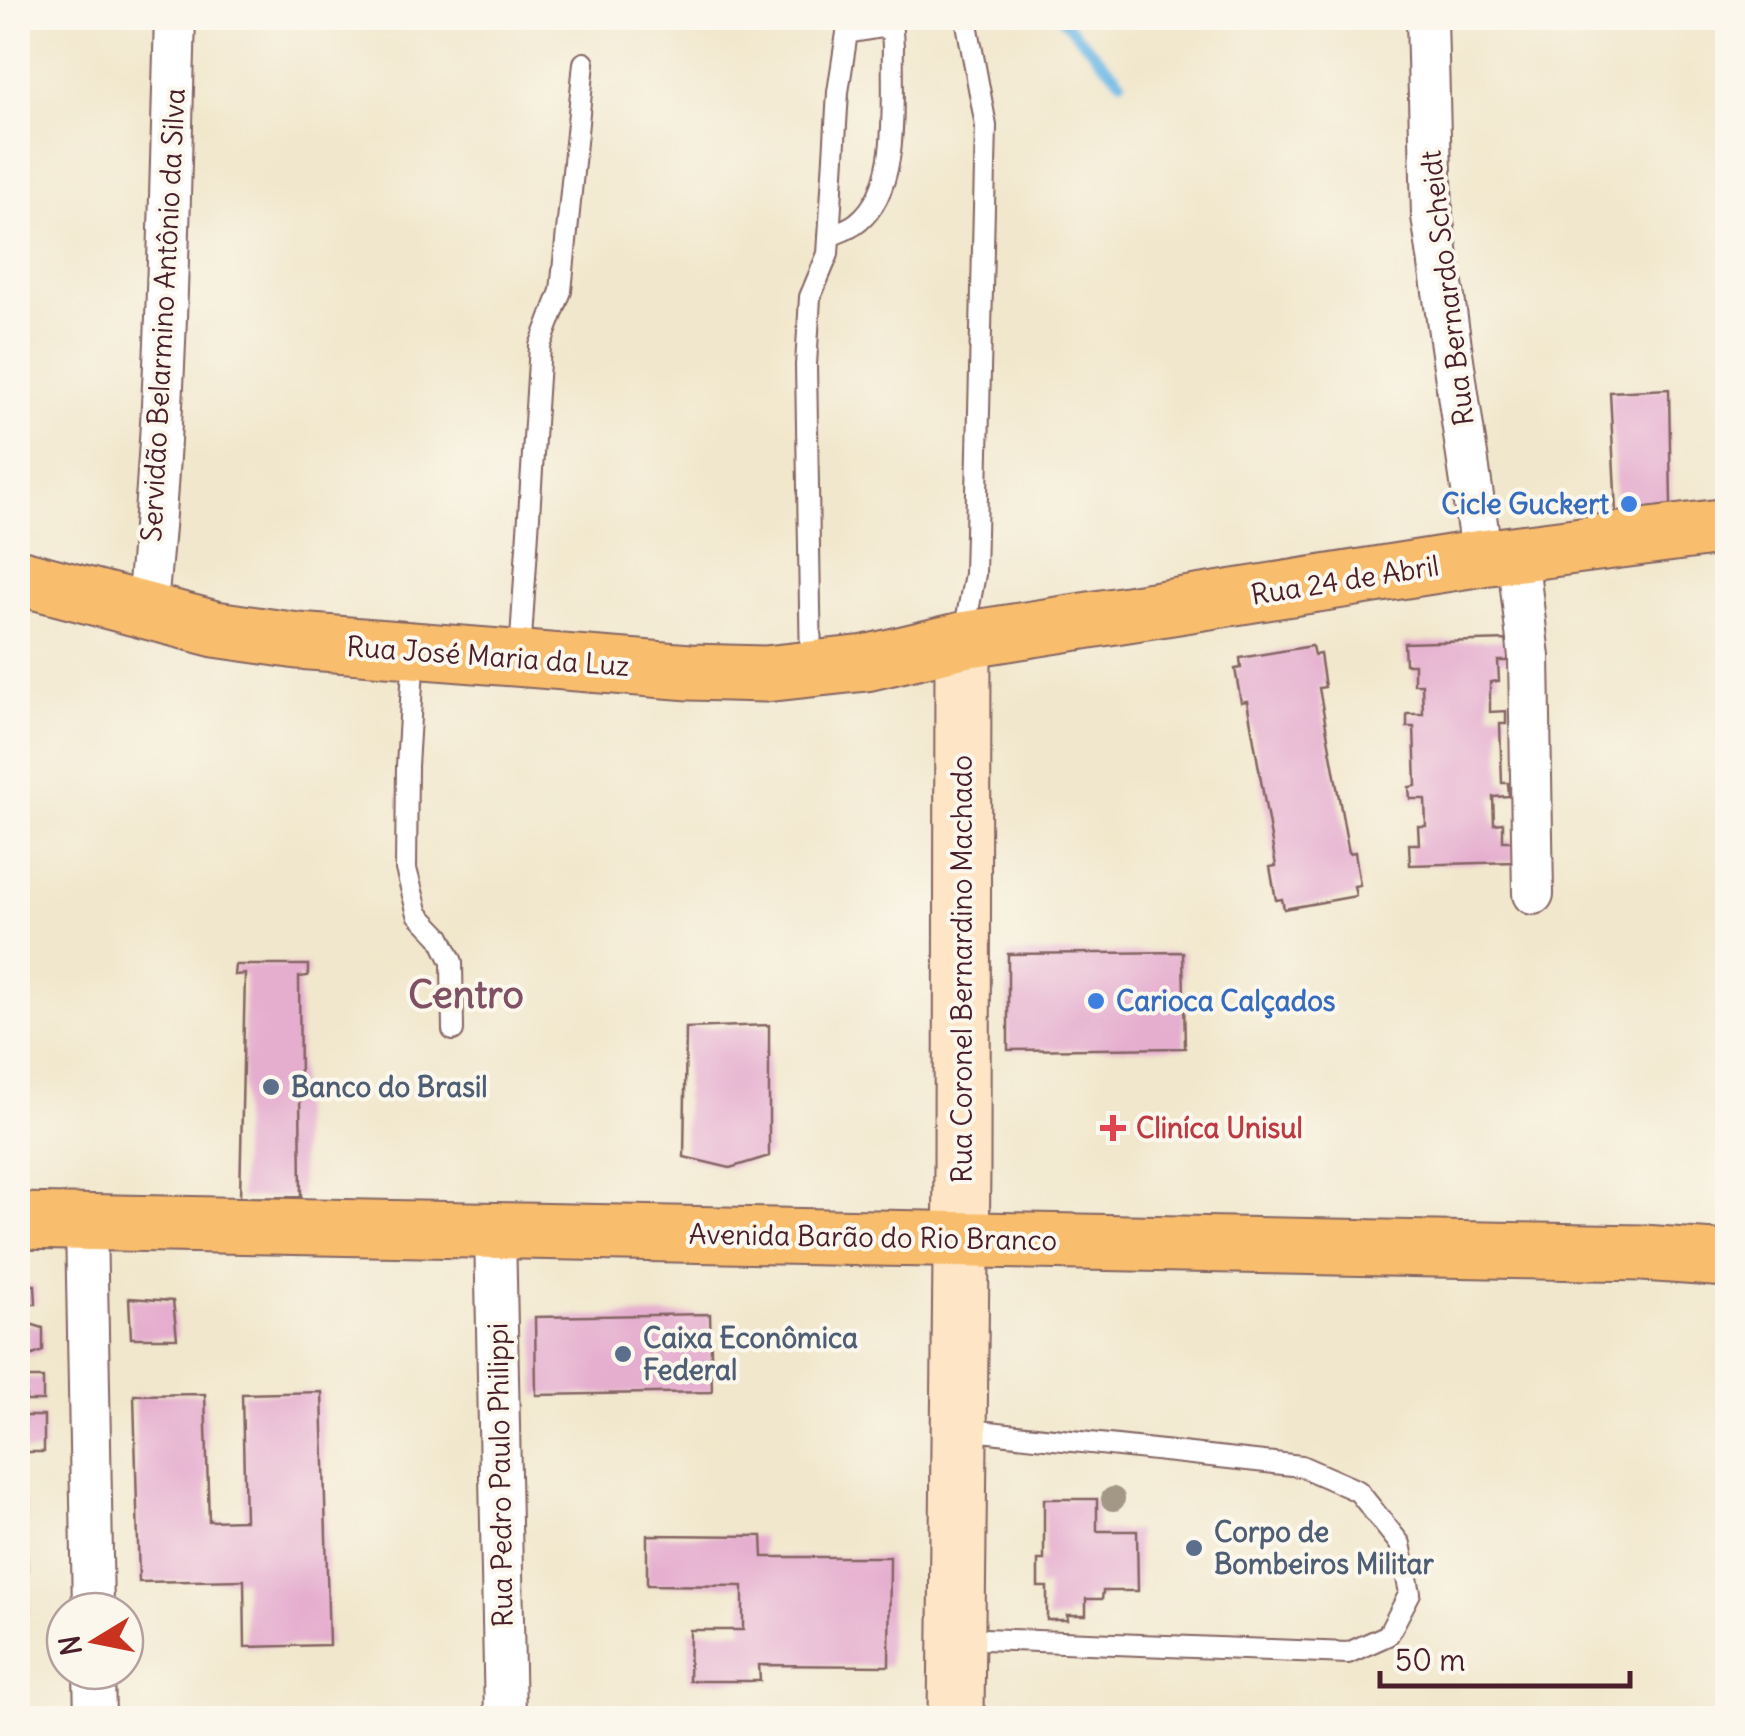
<svg xmlns="http://www.w3.org/2000/svg" width="1745" height="1736" font-family="Delius,sans-serif">
<rect width="100%" height="100%" fill="#fbf7ec"/>
<filter id="ink" filterUnits="userSpaceOnUse"><feTurbulence type="fractalNoise" baseFrequency=".01" numOctaves="2"/><feDisplacementMap in="SourceGraphic" scale="20" xChannelSelector="R" yChannelSelector="G"/><feConvolveMatrix kernelMatrix="1 2 1 2 8 2 1 2 1" color-interpolation-filters="sRGB"/></filter>
<filter id="wash" filterUnits="userSpaceOnUse"><feTurbulence type="fractalNoise" baseFrequency=".0048" numOctaves="4" result="noise"/><feDisplacementMap in="SourceGraphic" scale="40" xChannelSelector="R" yChannelSelector="G"/><feGaussianBlur stdDeviation="2.25" result="paint"/><feColorMatrix in="noise" values="0 0 0 0 0 0 0 0 0 0 0 0 0 0 0 0 0 1.4 0 .05"/><feComposite in="paint" operator="in"/></filter>
<g filter="url(#wash)">
<rect width="100%" height="100%" fill="#f1e7cc"/>
<g fill="none" stroke-linecap="round" stroke-linejoin="round">
<path stroke="#6cb8e6" stroke-width="10" d="M1061,18L1121,81"/>
</g>
<g id="blocks">
<path fill="#e5aecf" d="M1669,389L1671,505L1616,513L1610,392Z
M1509,640V661H1498L1499,681L1490,682V712L1506,711V724H1500L1502,783H1508L1509,796L1493,797L1494,824L1503,823V841H1514L1515,862L1410,865L1409,844H1419L1418,826H1426L1425,799H1410L1409,787L1416,786L1414,727H1407V714H1423L1422,684H1414V664H1405L1404,643Z
M1312,646L1314,655L1320,654L1325,687L1319,688L1349,853L1355,852L1360,885L1354,886L1356,896L1284,909L1282,899L1276,900L1270,867L1276,866L1247,701L1241,702L1235,669L1241,668L1240,658Z
M1183,952L1185,1048L1008,1050V954Z
M235,965H308V976L299,977L301,1197L240,1198L245,974L234,975Z
M769,1025V1156L730,1168L684,1157L686,1028Z
M18,1285H35L36,1304H18Z
M129,1298L173,1301L177,1338H131Z
M710,1314L712,1392L536,1395L535,1317Z
M27,1323L43,1328V1351L28,1357Z
M25,1378H43V1401H26Z
M322,1392L329,1645L245,1647L244,1580L139,1582L134,1395L205,1394L209,1521L245,1520L242,1394Z
M24,1416H44V1452H24Z
M1044,1499H1097V1531H1137L1138,1591H1103L1102,1599H1086V1615H1067L1068,1620H1047V1587H1038V1560H1044Z
M18,1502H25L29,1615L18,1616Z
M647,1535L762,1536L763,1557H890L889,1666L759,1665L760,1681H689L690,1630H743V1586L647,1585Z"/>
</g>
</g>
<g filter="url(#ink)">
<use href="#blocks" fill-opacity="0" stroke="#846563" stroke-width="2.5"/>
<g fill="none" stroke-linecap="round" stroke-linejoin="round">
<defs>
<path id="lane" d="M963,638L975,574L986,126L966,18
M414,652L407,766L406,869L418,914L440,937L452,962L453,1030
M520,655L540,346L561,291L584,63
M811,668L806,365L810,297L828,254L838,92L847,33L882,27L892,31L893,47C891,98 902,187 858,222C850,229 839,232 829,236
M959,1638L1348,1653L1388,1635L1410,1593L1400,1544L1358,1491L1301,1466L962,1429"/>
<path id="street" d="M1427,18L1432,216L1482,558
M1517,553L1529,657L1533,894
M146,613C167,415 169,216 175,18
M86,1221L93,1611
M495,1231L505,1718
M94,1671L95,1718"/>
<path id="secondary" d="M956,1718L962,1168L963,640"/>
<path id="primary" d="M18,577L215,629L298,641L690,672L765,674L866,663L963,640L1482,558L1728,526
M18,1221L1643,1253L1728,1259"/>
</defs>
<use href="#lane" stroke="#846563" stroke-width="24"/>
<use href="#street" stroke="#846563" stroke-width="44"/>
<use href="#secondary" stroke="#846563" stroke-width="59"/>
<use href="#primary" stroke="#846563" stroke-width="59"/>
<use href="#lane" stroke="#fff" stroke-width="20"/>
<use href="#street" stroke="#fff" stroke-width="40"/>
<use href="#secondary" stroke="#fde5c5" stroke-width="55"/>
<use href="#primary" stroke="#f9be6d" stroke-width="55"/>
</g>
<circle fill="#a29885" cx="1113" cy="1499" r="12"/>
</g>
<g fill="#3f7fe0" stroke="#fbf7ec" stroke-width="4">
<circle cx="1629" cy="504" r="10"/>
<circle cx="1096" cy="1001" r="10"/>
</g>
<g fill="#5c6f8a" stroke="#fbf7ec" stroke-width="4">
<circle cx="271" cy="1087" r="10"/>
<circle cx="623" cy="1354" r="10"/>
<circle cx="1194" cy="1548" r="10"/>
</g>
<path fill="#e0444e" stroke="#fbf7ec" stroke-width="4" d="M1108 1113h10v10h10v10h-10v10h-10v-10h-10v-10h10z"/>
<g text-anchor="middle" dominant-baseline="central" stroke-width="8" stroke-linejoin="round" paint-order="stroke">
<g font-size="28" fill="#4a1f2b" stroke="#fbf7ec">
<text transform="translate(1447 288) rotate(-97)">Rua Bernardo Scheidt</text>
<text transform="translate(163 315) rotate(-87)">Servidão Belarmino Antônio da Silva</text>
<text transform="translate(1345 580) rotate(-9)">Rua 24 de Abril</text>
<text transform="translate(488 656) rotate(4)">Rua José Maria da Luz</text>
<text transform="translate(962 969) rotate(-90)">Rua Coronel Bernardino Machado</text>
<text transform="translate(873 1237) rotate(1)">Avenida Barão do Rio Branco</text>
<text transform="translate(500 1475) rotate(-91)">Rua Pedro Paulo Philippi</text>
</g>
<g font-size="28" font-weight="bold" fill="#366cbe" stroke="#fbf7ec" text-anchor="end">
<text x="1609" y="504">Cicle Guckert</text>
<text x="1116" y="1001" text-anchor="start">Carioca Calçados</text>
</g>
<g font-size="28" font-weight="bold" fill="#4e5e75" stroke="#fbf7ec" text-anchor="start">
<text x="291" y="1087">Banco do Brasil</text>
<text x="643" y="1338">Caixa Econômica<tspan x="643" dy="32">Federal</tspan></text>
<text x="1214" y="1532">Corpo de<tspan x="1214" dy="32">Bombeiros Militar</tspan></text>
</g>
<g font-size="28" font-weight="bold" fill="#be3a42" stroke="#fbf7ec" text-anchor="start">
<text x="1136" y="1128">Cliníca Unisul</text>
</g>
<g font-size="38" font-weight="bold" fill="#805164" stroke="#fbf7ec">
<text x="466" y="994">Centro</text>
</g>
</g>
<rect width="1745" height="1736" fill="none" stroke="#fbf7ec" stroke-width="60"/>
<g transform="translate(95 1641) rotate(260)"><circle r="48" fill="#fbf7ec" stroke="#b4a19f" stroke-width="2.5"/>
<path d="M0-8L18 38L0 25L-18 38Z" fill="#c8321e"/>
<text y="-15" font-size="28" font-weight="bold" text-anchor="middle" fill="#4a1f2b">N</text>
</g>
<path d="M1380 1671v15h250v-15" fill="none" stroke="#4a1f2b" stroke-width="5"/>
<text x="1395" y="1671" font-size="30" fill="#4a1f2b" stroke="#fbf7ec" stroke-width="8" paint-order="stroke">50 m</text>
</svg>
